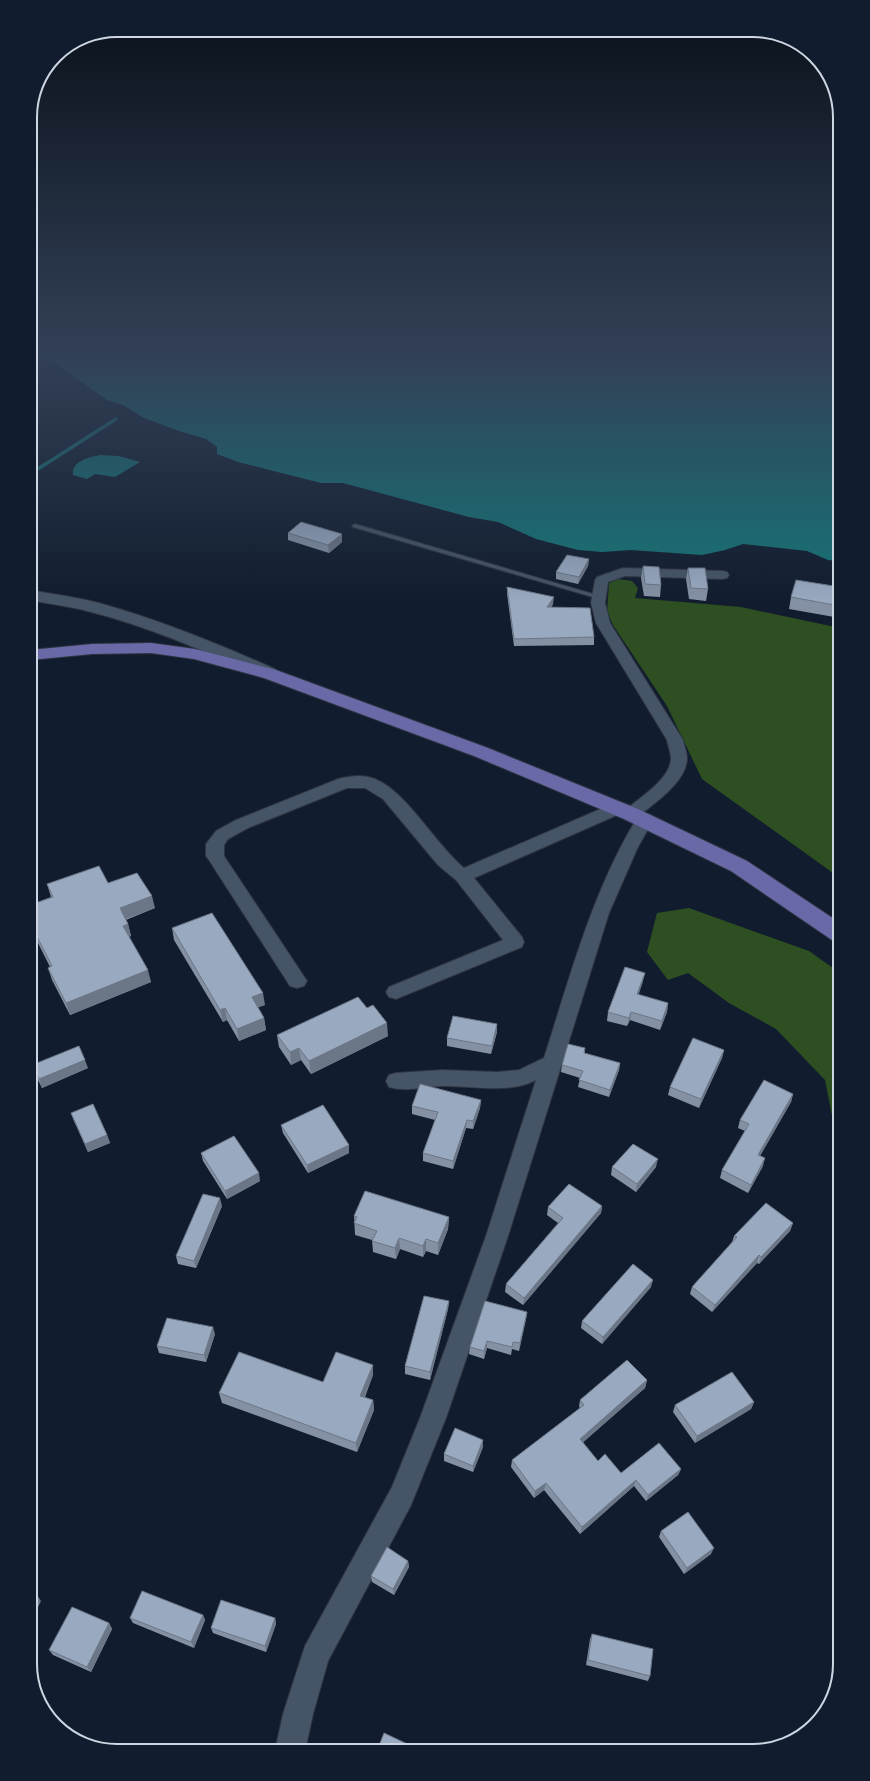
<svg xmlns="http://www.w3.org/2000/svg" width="870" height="1781" font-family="'Source Serif 4',serif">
<rect width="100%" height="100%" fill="#111d2e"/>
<path fill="#2d4f21" d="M618,579L632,581L638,588L635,598L741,607L840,628V878L702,779L667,706L613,625L607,612L609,583Z
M689,908L809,951L840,973V1147L838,1146L825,1080L776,1029L729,1003L688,973L668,980L647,952L657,913Z
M840,1425V1474L832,1475Z"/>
<path fill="#167577" d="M41,353H840V561L828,560L807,551L743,544L725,550L702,555L631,550L602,552L578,550L536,539L498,522L469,517L343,483H321L238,462L217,454V447L206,439L179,431L144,418L123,405L107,400Z
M100,455L119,456L140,462L115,477L95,474L87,479L73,475C71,461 90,457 100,455Z"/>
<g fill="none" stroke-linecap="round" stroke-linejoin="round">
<path stroke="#167577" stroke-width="3.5" d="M30,474L116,419"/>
<defs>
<path id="service" d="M355,524L600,596L601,597L598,599L596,598L353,527L352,526Z"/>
<path id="minor" d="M623,568L722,571L727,572L729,575L727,578L722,579L625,576L608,582L605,603L610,623L683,740C684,746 687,752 687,758C687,781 656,802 640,815L650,816L653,820L637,849L609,913L508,1236L446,1418L411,1505L328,1661L313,1714L305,1751H275L283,1714L305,1646L392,1487L420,1418L486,1236L536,1080C507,1095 472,1085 441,1086C424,1087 405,1092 389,1087L386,1081L389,1075L396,1073L442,1070L497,1072L519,1070L544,1058C570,977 592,892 637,818L631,820L625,818L623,814L624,812L474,878L522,937L524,942L522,947L396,999L389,997L386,992L389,987L503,940L456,880L438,865L383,799L365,788H347L248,828L228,839L224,845V856L307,981L304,986L297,988L290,986L209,860L206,856V844L216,831L236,820L338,779C350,776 363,774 375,779C407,792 435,844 464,868L612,804L618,802L624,804L626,808L625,810C640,798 670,779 671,759C671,753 668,746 667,740L596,623L591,603L595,580L597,577Z"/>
<path id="secondary" d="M30,590C53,594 76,597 99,603C160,620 218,644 275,669L278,673L275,677L269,679L263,677C206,652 148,626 87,611C69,606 49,604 30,600Z"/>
<path id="primary" d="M151,643L195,649L276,670L488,748L638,809L747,861L840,923V942L832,940L731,871L624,819L474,756L264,678L194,659L151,653L92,654L30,660V650L92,644Z"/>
</defs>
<use href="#service" stroke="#2e3542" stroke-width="2"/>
<use href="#minor" stroke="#2e3542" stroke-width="2"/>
<use href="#secondary" stroke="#2e3542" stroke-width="2"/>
<use href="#primary" stroke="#2e3542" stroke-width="2"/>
<use href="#service" fill="#465467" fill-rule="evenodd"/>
<use href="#minor" fill="#465467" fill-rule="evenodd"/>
<use href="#secondary" fill="#465467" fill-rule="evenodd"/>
<use href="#primary" fill="#6969a8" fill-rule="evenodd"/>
</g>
<path fill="#8491a4" d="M288,533L342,534V542L329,553L288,540Z
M589,559L588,566L578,584L556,579V572Z
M643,566L661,585L660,597L644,596L641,578Z
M688,568L708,589L706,601L689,599L686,579Z
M507,587L553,604L551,607L594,637V645L514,646L507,594Z
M840,587V618L789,609L791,597Z
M108,883L155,908L126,920L128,924L131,936L129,937L151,982L70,1015L52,980L48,968L50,967L30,927V905L51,897L47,884Z
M172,928L265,1005L258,1007L264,1018L266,1030L239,1041L227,1020L223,1022L174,940Z
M643,981L638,995L668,1003L667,1012L660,1030L630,1020L627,1026L607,1021L608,1012Z
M497,1024V1032L491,1054L447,1046V1038Z
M277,1035L388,1036L311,1074L301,1060L291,1065L279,1047Z
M585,1048V1053L620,1063L619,1070L609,1097L578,1087L580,1078L561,1072L562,1065Z
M724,1050L722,1058L699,1108L668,1095L670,1087Z
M32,1065L88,1068L42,1088L35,1074Z
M793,1094L791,1102L760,1156L763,1166L748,1193L720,1178L722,1170L745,1131L738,1128L740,1120Z
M481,1100L480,1108L473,1129L466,1128L453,1169L423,1161V1153L435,1120L412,1114V1106Z
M71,1113L107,1135L110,1143L88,1152L74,1121Z
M281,1125L349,1145V1153L308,1173L283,1133Z
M201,1153L260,1181L227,1199L203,1161Z
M612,1167H656L636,1192L611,1175Z
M222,1206L196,1268L178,1264L176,1256Z
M602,1206L601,1213L523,1305L505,1292L506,1284L558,1223L547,1215L548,1207Z
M354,1216L449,1217L448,1229L438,1255L426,1251L423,1257L400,1249L396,1259L373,1252L372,1240L355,1235Z
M793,1223L790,1231L759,1264L757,1263L712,1312L690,1294L692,1287L732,1242L734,1236Z
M651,1287L602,1344L581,1328L582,1321Z
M449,1301L448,1309L430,1380L405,1374V1366Z
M527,1312L526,1319L519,1351L512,1349L511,1355L487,1348L484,1359L469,1354L470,1347Z
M215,1334L206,1362L159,1353L157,1346Z
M373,1375L365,1397L373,1400L374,1410L357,1452L222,1403L219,1393L323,1382Z
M647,1380L645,1388L583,1442L598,1461L621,1473L681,1469L678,1475L646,1501L634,1486L580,1534L544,1490L534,1498L511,1467L512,1460L580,1408L579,1407L580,1400Z
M754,1402L751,1409L695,1443L673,1412L675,1405Z
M483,1440V1447L473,1472L444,1461V1454Z
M661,1531L711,1554L684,1574L659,1537Z
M408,1561L409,1567L394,1595L372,1582L371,1576Z
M203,1615L205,1620L194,1648L133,1623L130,1618Z
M275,1618L276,1624L266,1652L213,1633L211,1628Z
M109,1623L112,1629L91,1672L53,1655L49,1650Z
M592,1634L650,1676L648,1681L586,1665L590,1639Z"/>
<path fill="#6b7686" d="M342,534V542L329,553L328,545Z
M589,559L588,566L578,584L579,577Z
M554,597L553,604L547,615V607Z
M152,896L155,908L123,920L120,908Z
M128,924L131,936L125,938L123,926Z
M148,970L151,982L70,1015L66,1003Z
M645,973L643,981L636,1003L637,994Z
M263,993L265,1005L254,1009L252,997Z
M668,1003L667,1012L660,1030L662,1021Z
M225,1008L227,1020L223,1022L220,1010Z
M631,1012L630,1020L627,1026L629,1018Z
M264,1018L266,1030L239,1041L237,1029Z
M387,1023L388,1036L311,1074L309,1061Z
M497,1024V1032L491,1054L492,1046Z
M299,1048L301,1060L291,1065L290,1052Z
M724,1050L722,1058L699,1108L701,1099Z
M85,1060L88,1068L42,1088L39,1079Z
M620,1063L619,1070L609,1097L610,1090Z
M793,1094L791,1102L756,1163L758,1155Z
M481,1100L480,1108L473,1129V1121Z
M467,1120L466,1128L453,1169V1161Z
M107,1135L110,1143L88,1152L85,1144Z
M349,1145V1153L308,1173L307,1165Z
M765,1158L763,1166L748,1193L751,1185Z
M658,1159L656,1167L636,1192L637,1184Z
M259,1173L260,1181L227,1199L225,1191Z
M220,1198L222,1206L196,1268L194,1261Z
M602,1206L601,1213L523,1305L524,1298Z
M449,1217L448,1229L438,1255V1243Z
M793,1223L790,1231L759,1264L761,1257Z
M399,1238L400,1249L396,1259L395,1248Z
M426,1239V1251L423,1257V1246Z
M759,1255L757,1263L712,1312L715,1305Z
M653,1280L651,1287L602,1344L603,1337Z
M449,1301L448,1309L430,1380V1372Z
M527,1312L526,1319L519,1351L520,1343Z
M213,1327L215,1334L206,1362L204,1355Z
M487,1341V1348L484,1359V1351Z
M373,1365V1375L361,1405L360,1396Z
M647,1380L645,1388L579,1446L580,1439Z
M373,1400L374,1410L357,1452L356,1443Z
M754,1402L751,1409L695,1443L697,1436Z
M483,1440V1447L473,1472V1466Z
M681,1469L678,1475L646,1501L648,1495Z
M636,1480L634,1486L580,1534L582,1527Z
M546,1483L544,1490L534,1498L535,1491Z
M714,1548L711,1554L684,1574L687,1568Z
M408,1561L409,1567L394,1595L393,1589Z
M37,1595L41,1601L30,1623V1609Z
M203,1615L205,1620L194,1648L191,1642Z
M275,1618L276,1624L266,1652L265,1646Z
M109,1623L112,1629L91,1672L87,1667Z"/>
<path fill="#99a9bf" stroke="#6b7686" d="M301,522L342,534L328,545L288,533Z
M567,555L589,559L579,577L556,572Z
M643,566L659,567L661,585L645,584Z
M688,568H705L708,589L691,588Z
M796,580L840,587V606L791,597Z
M507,587L554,597L547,607L590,608L594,637L514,639Z
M99,866L108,883L137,873L152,896L120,908L128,924L123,926L148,970L66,1003L48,968L52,966L30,923V905L53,897L47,884Z
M212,913L263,993L252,997L264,1018L237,1029L225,1008L220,1010L172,928Z
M625,967L645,973L637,994L668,1003L662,1021L631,1012L629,1018L608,1012Z
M358,997L367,1008L373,1005L387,1023L309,1061L299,1048L290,1052L277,1035Z
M453,1016L497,1024L492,1046L447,1038Z
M693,1038L724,1050L701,1099L670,1087Z
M568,1044L585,1048L584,1053L620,1063L610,1090L579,1080L583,1071L562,1065Z
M79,1046L85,1060L39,1079L32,1065Z
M764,1080L793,1094L758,1155L765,1158L751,1185L722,1170L749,1124L740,1120Z
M420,1084L481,1100L473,1121L467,1120L453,1161L423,1153L438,1112L412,1106Z
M93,1104L107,1135L85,1144L71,1113Z
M323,1105L349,1145L307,1165L281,1125Z
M234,1136L259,1173L225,1191L201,1153Z
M633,1144L658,1159L637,1184L612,1167Z
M569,1184L602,1206L524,1298L506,1284L563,1218L548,1207Z
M365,1191L449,1217L438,1243L426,1239L423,1246L399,1238L395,1248L372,1241L377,1231L354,1223L357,1217L354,1216Z
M203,1194L220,1198L194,1261L176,1256Z
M766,1203L793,1223L761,1257L759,1255L715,1305L692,1287L737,1237L734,1236Z
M633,1264L653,1280L603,1337L582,1321Z
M424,1296L449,1301L430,1372L405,1366Z
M485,1301L527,1312L520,1343L513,1342L512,1347L487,1341L484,1351L470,1347Z
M167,1318L213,1327L204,1355L157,1346Z
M239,1352L323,1382L336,1352L373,1365L360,1396L373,1400L356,1443L219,1393Z
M627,1360L647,1380L580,1439L598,1461L605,1454L621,1473L659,1443L681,1469L648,1495L636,1480L582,1527L546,1483L535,1491L512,1460L584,1405L580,1400Z
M732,1372L754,1402L697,1436L675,1405Z
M455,1428L483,1440L473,1466L444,1454Z
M688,1512L714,1548L687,1568L661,1531Z
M387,1547L408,1561L393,1589L371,1576Z
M142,1591L203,1615L191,1642L130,1618Z
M30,1592L37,1595L30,1609Z
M221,1600L275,1618L265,1646L211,1628Z
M72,1607L109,1623L87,1667L49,1650Z
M592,1634L653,1649L650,1676L588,1660Z
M384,1733L422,1751H377Z"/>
<linearGradient id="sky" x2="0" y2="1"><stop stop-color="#091019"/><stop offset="0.59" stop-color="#324057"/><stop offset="1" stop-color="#324057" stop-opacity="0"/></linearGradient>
<rect width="870" height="602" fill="url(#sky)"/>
<path d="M0 0H870V1781H0ZM117 37H753A80 80 0 0 1 833 117V1664A80 80 0 0 1 753 1744H117A80 80 0 0 1 37 1664V117A80 80 0 0 1 117 37Z" fill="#111d2e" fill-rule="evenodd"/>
<path fill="none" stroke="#cdd6e2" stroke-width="2" d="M117 37H753A80 80 0 0 1 833 117V1664A80 80 0 0 1 753 1744H117A80 80 0 0 1 37 1664V117A80 80 0 0 1 117 37Z"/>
</svg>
